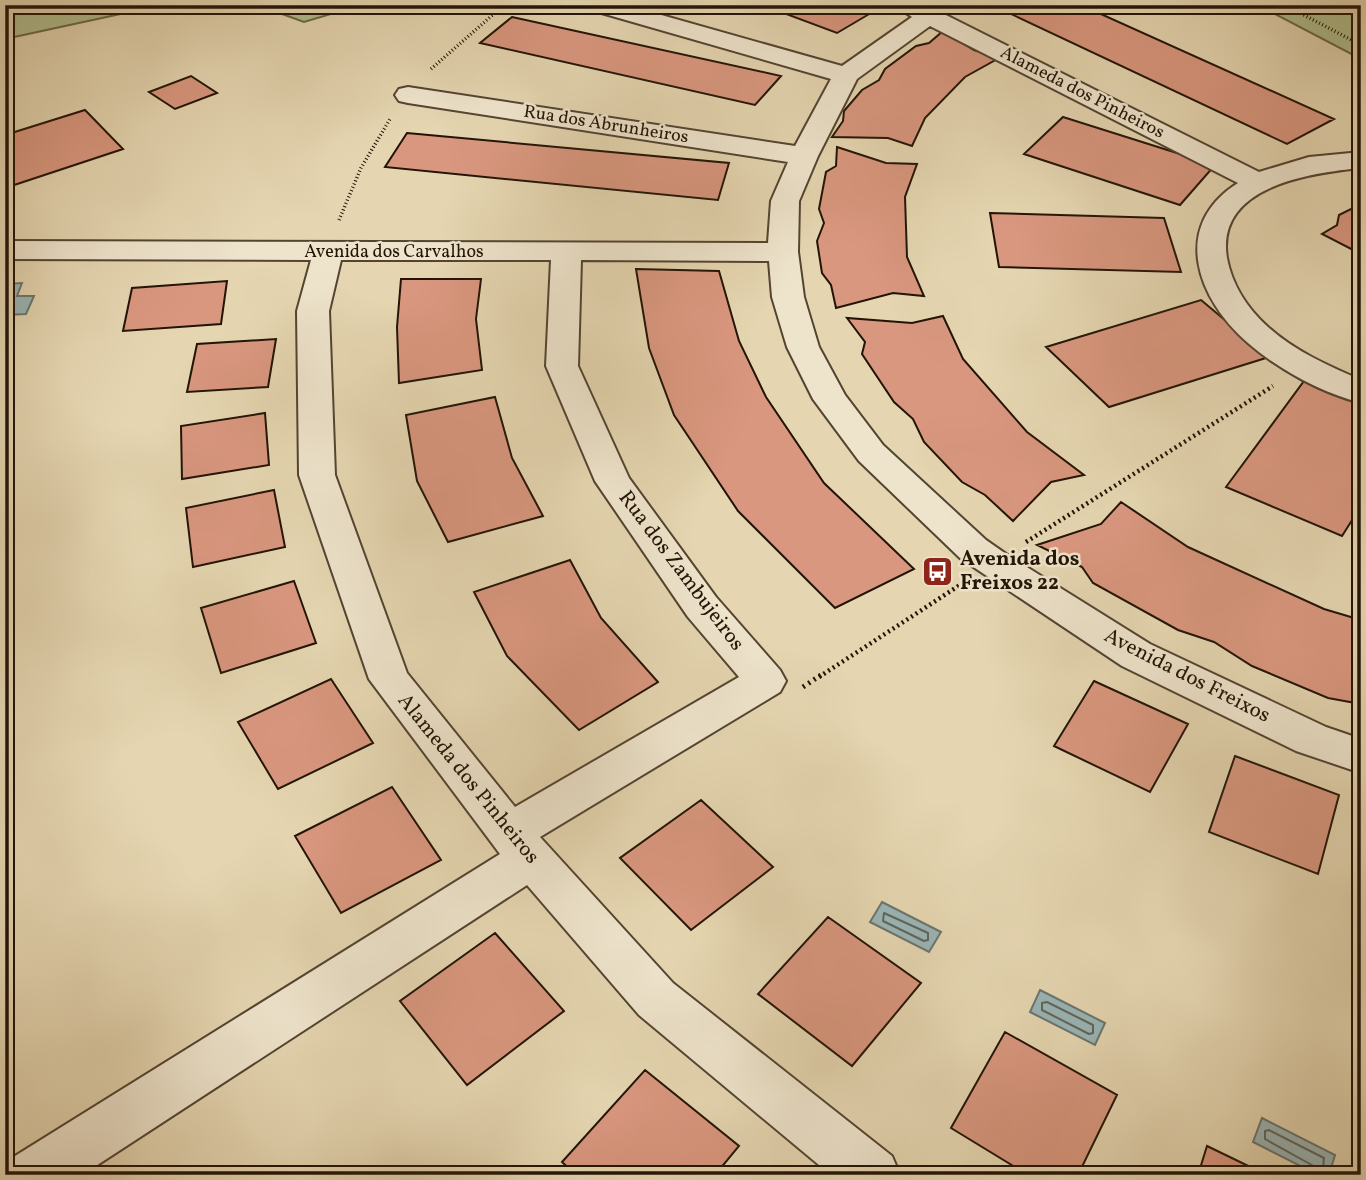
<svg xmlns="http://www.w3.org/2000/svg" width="1366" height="1180" font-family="Vollkorn,serif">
<rect width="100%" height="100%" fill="#e5d6b1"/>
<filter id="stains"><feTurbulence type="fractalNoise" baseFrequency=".00286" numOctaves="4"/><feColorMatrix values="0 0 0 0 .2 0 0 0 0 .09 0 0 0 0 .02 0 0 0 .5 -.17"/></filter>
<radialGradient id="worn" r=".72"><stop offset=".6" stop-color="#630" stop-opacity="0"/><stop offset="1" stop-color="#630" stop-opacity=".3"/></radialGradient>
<path fill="#b1be8e" stroke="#6a694a" stroke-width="2" d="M5,5H162L5,39Z
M257,5H361L304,22Z
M1258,5H1361V59Z"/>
<path fill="#9ab6b6" stroke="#6a7570" stroke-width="2" d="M22,283L17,296H34L26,314L5,315V284Z
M882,902L941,932L929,952L870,922Z
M1040,990L1105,1023L1095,1045L1030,1012Z
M1262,1118L1335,1155L1329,1175H1318L1253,1142Z"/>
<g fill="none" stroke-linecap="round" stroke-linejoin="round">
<path stroke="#5e655e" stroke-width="2" d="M884,913L928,933V940L924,941L883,921Z
M1047,1002L1093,1025V1033L1089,1034L1042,1010V1003Z
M1269,1130L1324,1158L1323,1168L1319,1169L1265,1139V1131Z"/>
</g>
<path fill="#d9977f" stroke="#221406" stroke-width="2" d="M762,5H863L876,10L837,33Z
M992,5H1081L1334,119L1287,144Z
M512,17L781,76L755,105L480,43Z
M943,31L974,50L999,58L965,77L925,118L912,146L888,138L832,137L843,121L844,111L862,90L879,80L885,69L916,46L929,43Z
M191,76L217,93L175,109L149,92Z
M85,110L123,149L5,188V135Z
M1063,117L1215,165L1180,205L1024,154Z
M407,133L729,163L718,200L385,167Z
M837,147L886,163L917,164L905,197L907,257L924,296L893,293L836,308L831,285L822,273L817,241L824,223L819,209L826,172L836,166Z
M1355,207L1361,208V254L1322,234L1337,225L1339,215Z
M990,213L1164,218L1181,272L999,267Z
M636,269L719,271L739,341L766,397L824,483L914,569L835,608L738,511L674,415L649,348Z
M401,279H481L476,319L482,370L399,383L397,327Z
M227,281L221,324L123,331L132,288Z
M1201,300L1269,357L1109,407L1046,347Z
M943,316L963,359L1027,432L1084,475L1051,482L1013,521L985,495L962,482L924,442L913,419L894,402L862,354L865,342L847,318L912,323Z
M276,339L268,387L187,392L197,344Z
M1304,381L1361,403V506L1342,536L1226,487Z
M495,397L512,458L543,516L448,542L417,481L406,415Z
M265,413L269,465L182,479L181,426Z
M274,490L285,547L193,567L186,508Z
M1121,502L1188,547L1324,609L1361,620V704L1328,698L1252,666L1214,642L1178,630L1093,583L1082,567L1037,545L1101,524Z
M570,560L601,618L658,682L579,730L507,656L474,592Z
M294,581L316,643L221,673L201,608Z
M331,679L373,743L278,789L238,722Z
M1094,681L1188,724L1150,792L1054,746Z
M1235,756L1339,795L1318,874L1209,832Z
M392,787L441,860L341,913L295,836Z
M701,800L773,867L691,930L620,858Z
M828,917L921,983L852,1066L758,994Z
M495,933L564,1011L467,1085L400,1001Z
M1005,1032L1117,1095L1078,1175H1028L951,1128Z
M645,1070L739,1146L715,1175H576L562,1162Z
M1207,1146L1267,1175H1198Z"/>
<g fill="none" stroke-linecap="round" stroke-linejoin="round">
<defs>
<path id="minor" d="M587,5H626L842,66L912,17L895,5H926L1259,172L1309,157L1361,152V168C1310,173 1215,186 1227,258C1232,285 1248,309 1268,327C1294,351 1329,366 1361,380V403C1322,393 1279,370 1248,343C1197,299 1170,226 1238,183L930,26L857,79L818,156L799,201L798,252L804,297L819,347L845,395L883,445L986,540L1006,554L1150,644L1326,727L1361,739V773L1296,751L1122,666L960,558L859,461L813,399L787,347L772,297L769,261L581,260L578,366L629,478L716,597L780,670L786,681L780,692L540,837L673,983L892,1156L900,1175H831L639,1015L527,885L82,1175H7L15,1156L500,854L369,679L299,475L297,311L311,260L5,259V241L768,243L771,201L788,162L408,103L399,101L395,95L399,89L408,87L795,146L831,79L591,10ZM341,260H551L546,366L595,481L688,617L739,677L515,807L407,673L335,475L329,311Z"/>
</defs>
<use href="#minor" stroke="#534431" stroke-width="4"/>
<path stroke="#221406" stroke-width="3.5" stroke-dasharray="1 2.5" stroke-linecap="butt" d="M1285,5L1361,45
M431,69L504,5
M339,220L361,168L390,119"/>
<path stroke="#221406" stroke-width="4.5" stroke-dasharray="2 3.5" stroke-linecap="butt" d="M1026,542L1273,386
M819,677L963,583"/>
<path stroke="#221406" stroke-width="5" stroke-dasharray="2 4.5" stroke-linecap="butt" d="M803,687L821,675"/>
<use href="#minor" fill="#eee4cc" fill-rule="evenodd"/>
</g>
<defs>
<symbol id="bus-square" viewBox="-11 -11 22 22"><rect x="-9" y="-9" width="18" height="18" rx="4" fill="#8f2418" stroke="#eee4cc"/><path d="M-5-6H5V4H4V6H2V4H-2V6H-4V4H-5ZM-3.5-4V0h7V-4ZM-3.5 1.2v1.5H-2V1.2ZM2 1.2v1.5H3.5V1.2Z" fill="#fff"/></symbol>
</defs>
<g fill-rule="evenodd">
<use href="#bus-square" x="920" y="554" width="35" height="35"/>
</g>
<g text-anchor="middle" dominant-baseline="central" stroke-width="5" stroke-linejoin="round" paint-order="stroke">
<g font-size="18" fill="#221406" stroke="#eee4cc">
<text transform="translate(1082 93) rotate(27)">Alameda dos Pinheiros</text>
<text transform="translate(606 125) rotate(9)">Rua dos Abrunheiros</text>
<text x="394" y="252">Avenida dos Carvalhos</text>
</g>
<g font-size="21" font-weight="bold" fill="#221406" stroke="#eee4cc" text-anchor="start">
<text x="960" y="559">Avenida dos<tspan x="960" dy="24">Freixos 22</tspan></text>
</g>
<g font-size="21" fill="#221406" stroke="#eee4cc">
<text transform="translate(681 571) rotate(53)">Rua dos Zambujeiros</text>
<text transform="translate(1187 676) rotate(27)">Avenida dos Freixos</text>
<text transform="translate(468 779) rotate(51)">Alameda dos Pinheiros</text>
</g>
</g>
<rect width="1366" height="1180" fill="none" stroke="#e5d6b1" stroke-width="28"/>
<rect x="7" y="7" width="1352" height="1166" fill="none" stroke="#221406" stroke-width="3.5"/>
<rect x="14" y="14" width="1338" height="1152" fill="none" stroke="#221406" stroke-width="2"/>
<rect width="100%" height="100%" filter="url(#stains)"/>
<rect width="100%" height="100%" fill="url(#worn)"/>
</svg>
